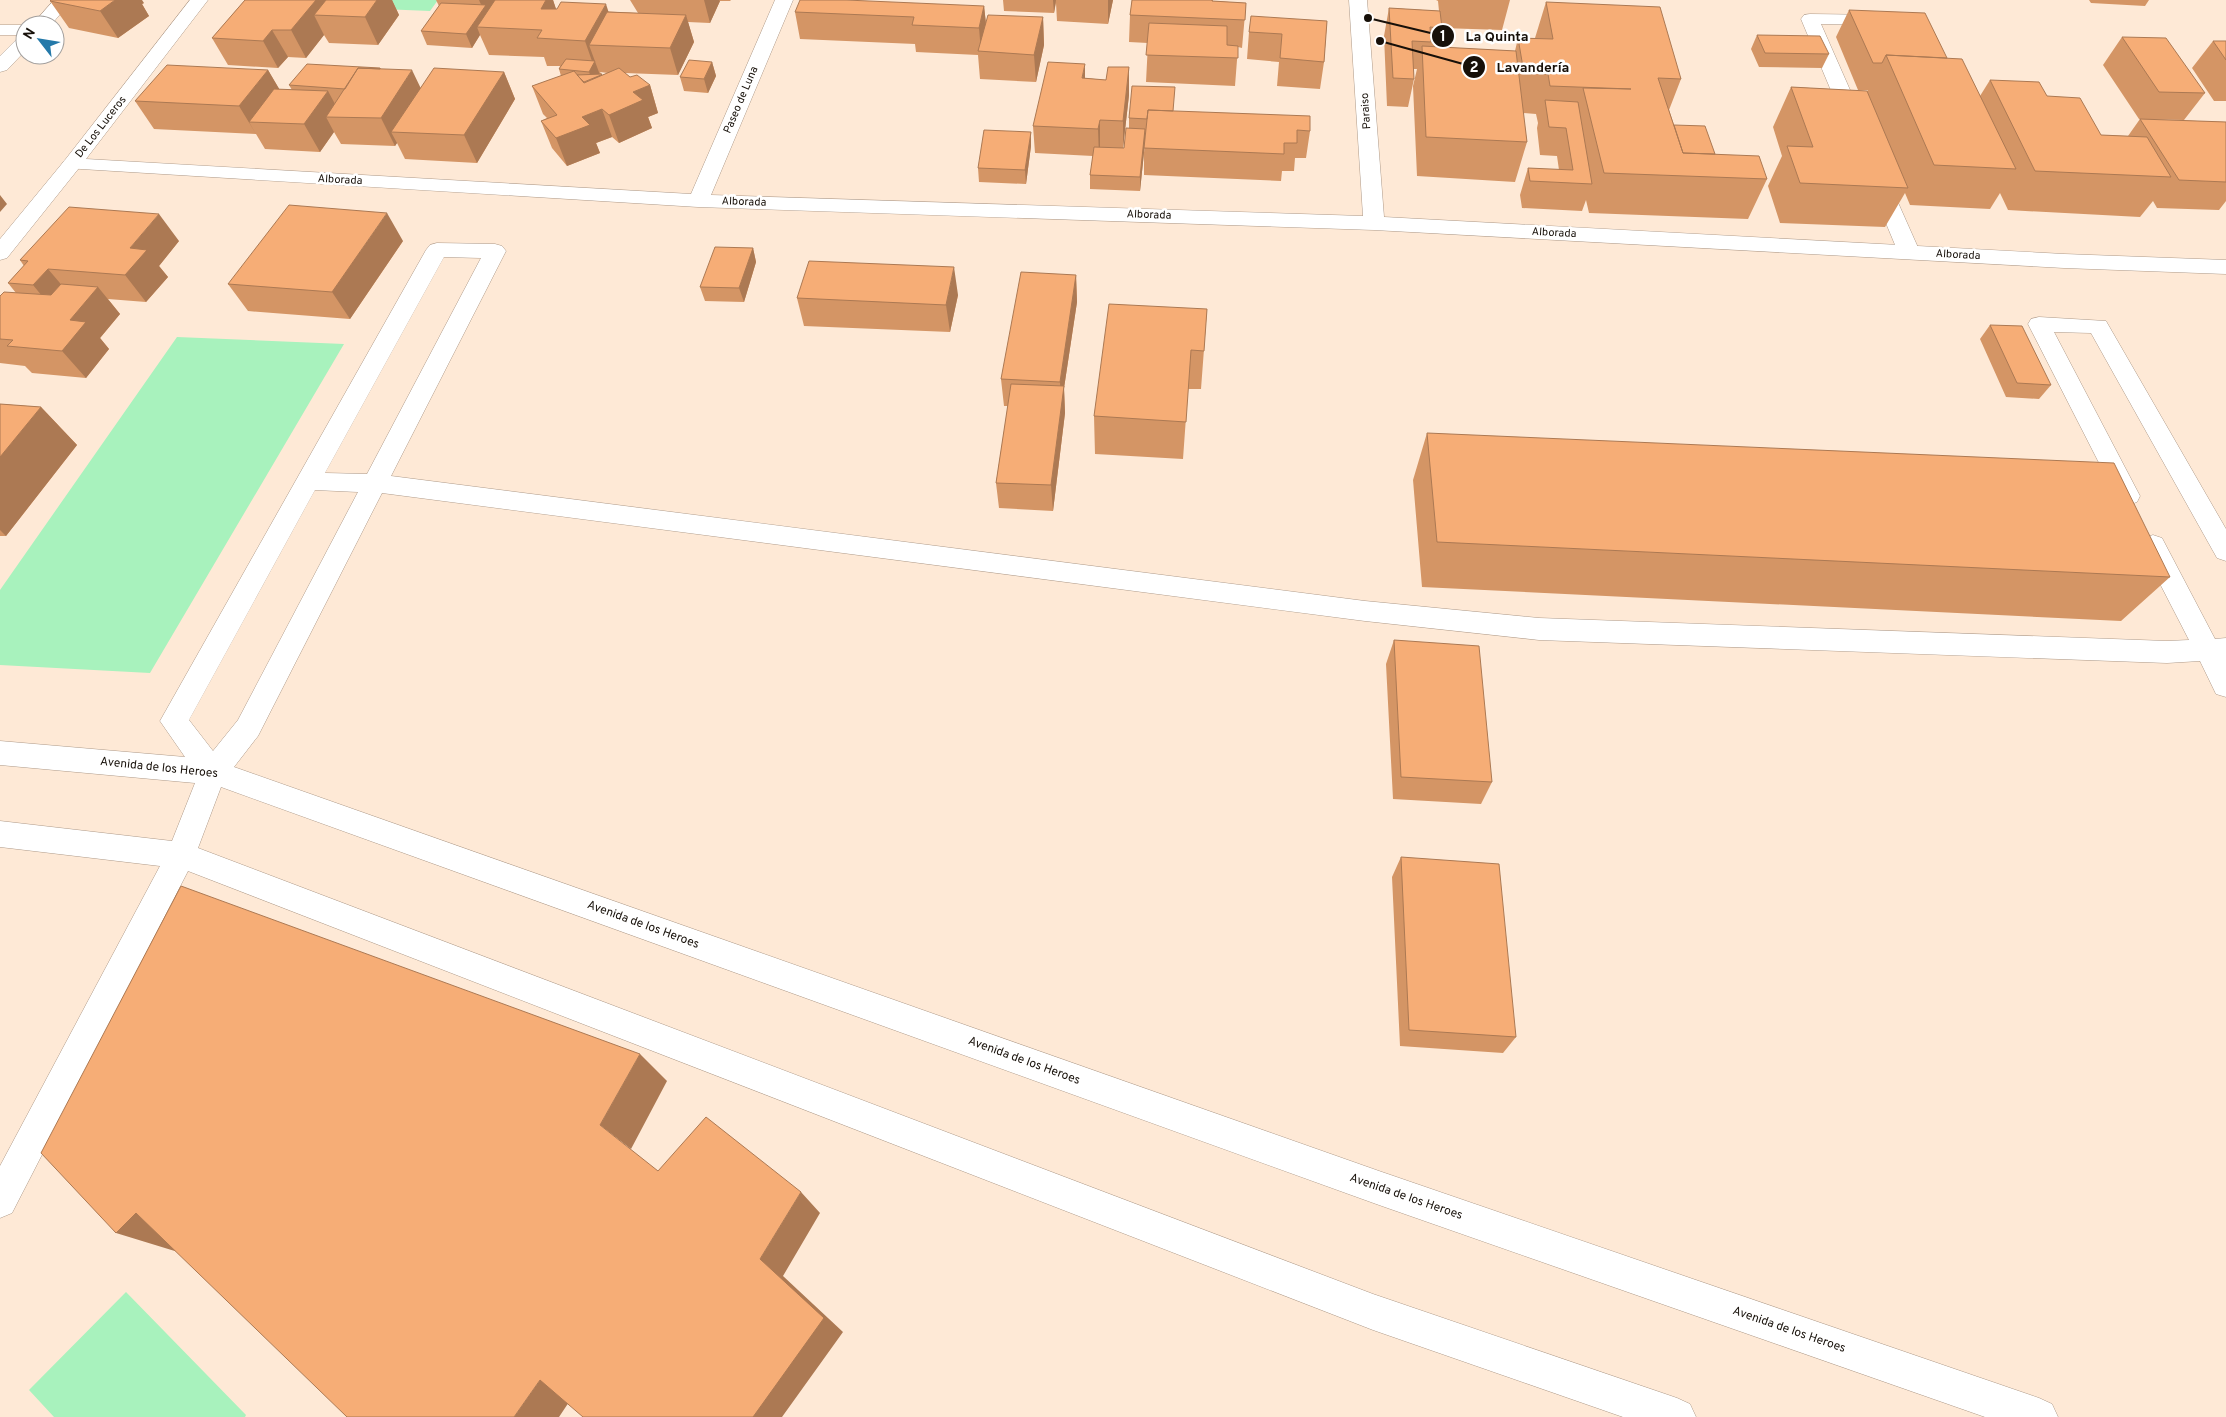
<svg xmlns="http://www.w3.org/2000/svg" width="2226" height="1417" font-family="Overpass,sans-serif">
<rect width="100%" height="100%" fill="#fee9d6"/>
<path fill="#a8f2bd" d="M388,0H438L430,11L381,9Z
M177,337L344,344L150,673L0,665V590Z
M126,1292L246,1415L245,1417H54L29,1390Z"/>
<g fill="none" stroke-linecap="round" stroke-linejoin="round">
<defs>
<path id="service" d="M54,0H72L51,25H32Z
M1810,14L1881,15L1887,16L1890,20L1887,24L1881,25L1821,24L1865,124L1862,128H1848L1845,124L1801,19L1804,15Z
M0,25H27L25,35H0Z
M25,36V51L7,70L0,72V56L19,37Z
M72,158L79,160L82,164L79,168L7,258L0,260V239L65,160Z
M1878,174L1885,176L1888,180L1920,252L1916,257L1909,259L1902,257L1898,252L1868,180L1871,176Z
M437,243L495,244L502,246L506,251L391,476L1365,601L1539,618L2167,641L2189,640L2140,545L2144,538L2153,535L2162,538L2215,639L2226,638V697L2216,694L2200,661L2167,663L1539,640L1365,621L382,493L258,736L234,767L1379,1171L2039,1398L2052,1404L2058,1417H1985L1379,1205L221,787L198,848L1373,1294L1677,1398L1690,1404L1696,1417H1623L1373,1330L188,871L12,1213L0,1218V1166L160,866L0,847V821L172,841L195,783L0,765V741L185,757L160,721L426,250L430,245ZM444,257L481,258L367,474L325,473ZM315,490L358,492L238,720L213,751L189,720Z
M2039,317L2106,321L2226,529V561L2217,558L2091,333L2054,332L2140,496L2137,502L2128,505L2119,502L2028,324L2031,319Z"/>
<path id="minor" d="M190,0H208L86,159L691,194L775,0H793L711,195L1363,216L1349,0H1367L1384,217L2064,254L2226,260V274L2064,268L1374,230L698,207L65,168L62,164L65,160Z"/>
</defs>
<use href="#service" stroke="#ae9a89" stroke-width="1"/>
<use href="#minor" stroke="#ae9a89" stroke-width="1"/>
<use href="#service" fill="#fff" fill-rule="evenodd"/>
<use href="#minor" fill="#fff" fill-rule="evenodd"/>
</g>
<path fill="#d49565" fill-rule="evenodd" d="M245,0H392L399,15L378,45L329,43L324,35L306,58L288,57L278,68L228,65L212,38Z
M436,0H553L556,9L638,13L630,0H731L730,1H720L710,23L688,22L694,42L678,75L625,73L630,77L650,85L658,113L648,117L652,128L619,143L612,137L596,143L600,153L567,166L552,148L541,121L547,118L543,114L532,86L561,76L559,69L560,66H547L544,57L489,55L480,35L472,48L427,45L421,31L439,6ZM600,72L608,73L602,75Z
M1003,0H1113L1108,24L1057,21L1056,3L1054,13L1004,11Z
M1132,0H1213V1L1246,3L1242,48L1238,47L1235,86L1146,82L1148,43L1129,42L1130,15Z
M1436,0H1510L1502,30L1442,28L1438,47L1515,51L1518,38H1535L1546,2L1681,79L1669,110L1674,125L1715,154L1767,179L1748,219L1589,213L1586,200L1582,211L1522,208L1520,195L1528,168L1559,170L1557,156L1540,155L1537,128L1538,123L1536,114L1523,113L1527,142L1515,182L1417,176L1413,86L1417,69H1413L1414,79L1408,107L1387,106L1384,36L1389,8L1439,11L1438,1Z
M2089,0H2149L2145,6L2091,3Z
M50,1L144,3L142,4L149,16L118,38L69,28Z
M984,6L986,23L1043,17L1044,45L1036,82L980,79L978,55L916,52L915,44L800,39L795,12Z
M1849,10L1947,58L1980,96L1990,80L2047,96L2101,135L2128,136L2140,119L2226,122V201L2219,210L2157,208L2153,201L2140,217L2008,210L2000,193L1990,209L1910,205L1905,193L1885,227L1780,223L1768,186L1782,156L1773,127L1791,87L1867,91L1868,90H1858L1836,37Z
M1327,21L1324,62L1320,89L1277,86L1279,62L1247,59L1249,32Z
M1757,35L1829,54L1822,68L1759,67L1751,49Z
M2122,37L2205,93L2184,120L2139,119L2103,65Z
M2213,41H2226V101H2214L2192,68Z
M712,62L716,76L708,93L684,91L680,77Z
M1129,67V95L1123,148H1124L1129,128V118L1174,111L1310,131L1306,158H1295L1294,171H1282L1281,181L1144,175V148L1146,133H1145V143L1140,191L1090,189V175L1093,156L1035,153L1033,126L1085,78L1106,80Z
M380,68L381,69L421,88L504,72L515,99L477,163L405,159L397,143L395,146L341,144L334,132L320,152L265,149L256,134L154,129L135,101L268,70L279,89L292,90L289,85Z
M1031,132V146L1026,184L979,182L978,168Z
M179,241L159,266L168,277L146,302L108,299L120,314L100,338L109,349L86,378L32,373L25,366L0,363V296L16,293L8,283L24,266L20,260Z
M403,241L350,319L248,311L228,284Z
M753,248L756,262L744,302L705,301L700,287Z
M1076,275L1077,302L1064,388L1065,413L1053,511L999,508L996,483L1008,406H1004L1001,379Z
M958,295L950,332L804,326L797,298Z
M1207,309L1201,389H1188L1183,459L1095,454L1094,416Z
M1990,325L2051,385L2039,399L2006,397L1980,339Z
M0,404L41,407L77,445L6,536H0Z
M1427,433L2170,577L2121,621L1422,587L1413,480Z
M1394,640L1492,782L1481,804L1393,799L1386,664Z
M1401,857L1516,1037L1503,1053L1400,1046L1392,877Z"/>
<path fill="#ac7953" d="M115,0H142L144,3L142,4L149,16L118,38L100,11Z
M316,0H325L333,16L314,15L324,35L306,58L291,30Z
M377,0H392L399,15L378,45L365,17Z
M479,0H497L477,27L480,35L472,48L466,34L483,9Z
M546,0H553L560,21L541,9Z
M704,0H719L720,1L710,23Z
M1053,0H1056L1054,13Z
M1108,0H1113L1108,24Z
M606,4L615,32L589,45L600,75L593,82L589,72L593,64L585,41Z
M984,6L987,34L981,52L979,28Z
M686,15L694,42L678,75L670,48Z
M1043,17L1044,45L1036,82L1034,55Z
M272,30L288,57L278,68L263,41Z
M712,62L716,76L708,93L704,79Z
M1085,64V92L1082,78Z
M1129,67V95L1123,148V121Z
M268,70L284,97L249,122L256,134L239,106Z
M412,70L425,97L391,132L397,143L395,146L381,118Z
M504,72L515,99L477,163L464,135Z
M650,85L658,113L648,117L652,128L619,143L609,115L633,92Z
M328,91L342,117H326L334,132L320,152L304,124Z
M602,109L612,137L596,143L600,153L567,166L556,138L582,117Z
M1100,120V148L1099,157L1098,129Z
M1145,129V143L1140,191V177Z
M1031,132V146L1026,184L1025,170Z
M0,195L7,204L0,212Z
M387,213L403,241L350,319L332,292Z
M159,214L179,241L159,266L168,277L146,302L125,275L130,248Z
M753,248L756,262L744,302L739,288Z
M954,267L958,295L950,332L946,305Z
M48,269L71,296L56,313L33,285Z
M1076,275L1077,302L1064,388L1065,413L1053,511L1051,485L1061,409L1060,382Z
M98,287L120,314L100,338L109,349L86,378L62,351L70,320Z
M41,407L77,445L6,536L0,530V457Z
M640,1054L667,1081L631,1149L600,1125Z
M801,1192L820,1213L783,1276L843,1332L782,1417H753L760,1259Z
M136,1213L178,1252L116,1233Z
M540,1380L577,1390L559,1417H514Z"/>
<path fill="#f6ad76" stroke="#ac7953" d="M51,0H115L100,11L50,1Z
M245,0H316L291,30H272L263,41L212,38Z
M326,0H377L365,17L314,15Z
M495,0H546L541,9H557L561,2L606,4L585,41L537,38L542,30L477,27Z
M800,0H846L984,6L979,28L912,25L914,17L795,12Z
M1132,0H1212V1L1246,3L1245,20L1130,15Z
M1546,2L1660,7L1681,79L1658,78L1683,153L1759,156L1767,179L1604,173L1583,88L1631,89L1550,86L1548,74L1524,73L1518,38L1553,39Z
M441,3L486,5L466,34L421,31Z
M1389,8L1440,11L1442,28L1430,27L1431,42L1412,41L1414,79L1393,78Z
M1849,10L1925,13L1947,58L1886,55L1882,63H1873Z
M607,12L686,15L670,48L589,45Z
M988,15L1043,17L1034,55L978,51Z
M1251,16L1327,21L1324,62L1280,58L1282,34L1249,32Z
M1149,23L1227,26V45L1238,46V58L1146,55Z
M1757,35L1820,36L1829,54L1765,53Z
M2122,37L2166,38L2205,93L2159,92Z
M2213,41H2226V60Z
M1422,46L1516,51L1527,142L1426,137Z
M1886,55L1962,59L2016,169L1934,165Z
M566,59L595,61L589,72L559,69Z
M689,60L712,62L704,79L680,77Z
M1048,62L1085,64L1082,78L1106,80L1108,67H1129L1123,121L1100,120L1098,129L1033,126Z
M307,64L380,68V69L358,68L345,89L289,85Z
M167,65L268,70L239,106L135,101Z
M358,68L412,70L381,118L326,117Z
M434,68L504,72L464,135L391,132Z
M619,68L630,77L637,75L650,85L633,92L643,100L609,115L602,109L582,117L590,125L556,138L541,121L557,115L532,86L574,71L584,83Z
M602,74L601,75L584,82L577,75Z
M1990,80L2039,82L2047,96L2080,98L2101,135L2147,137L2171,177L2035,171Z
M1132,86L1175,87L1173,111L1148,110L1147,119L1129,118Z
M1791,87L1867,91L1908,188L1800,183L1787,146L1813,147Z
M274,89L328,91L304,124L249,122Z
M1545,100L1578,102L1592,184L1530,181L1528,168L1573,170L1566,128L1549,127Z
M1148,110L1310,116V131L1297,130V143H1284V154L1144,148Z
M2140,119L2226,122V182L2179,180Z
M1674,125L1705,126L1715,154L1683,153Z
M1126,128L1145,129L1140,177L1090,175L1094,147L1124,148Z
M984,130L1031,132L1025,170L978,168Z
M289,205L387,213L332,292L228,284Z
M69,207L159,214L130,248L147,250L125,275L48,269L33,285L8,283L28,261L20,260Z
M715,247L753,248L739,288L700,287Z
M809,261L954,267L946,305L797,298Z
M1021,272L1076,275L1060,382L1001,379Z
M61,284L98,287L70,320L86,322L62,351L7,346L13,340L0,339V296L4,292L51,295Z
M1109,304L1207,309L1204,351L1191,350L1186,422L1094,416Z
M1990,325L2022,326L2051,385L2017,383Z
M1011,384L1064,386L1051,485L996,483Z
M0,404L41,407L0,457Z
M1427,433L2114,463L2170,577L1437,542Z
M1394,640L1479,646L1492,782L1401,777Z
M1401,857L1499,864L1516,1037L1409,1030Z
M181,886L640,1054L600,1125L658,1171L706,1117L801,1192L760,1259L824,1318L753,1417H583L540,1380L514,1417H347L136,1213L116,1233L41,1153Z"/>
<g text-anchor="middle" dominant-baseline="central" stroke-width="5" stroke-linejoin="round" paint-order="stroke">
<g font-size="11" fill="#171009" stroke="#fff">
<text transform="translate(741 100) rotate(-67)">Paseo de Luna</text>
<text transform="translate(1366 111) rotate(-94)">Paraiso</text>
<text transform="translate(101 127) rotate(-52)">De Los Luceros</text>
<text transform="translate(340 180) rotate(3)">Alborada</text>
<text transform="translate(744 202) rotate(2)">Alborada</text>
<text transform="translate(1149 215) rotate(2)">Alborada</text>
<text transform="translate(1554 233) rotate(3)">Alborada</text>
<text transform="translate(1958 255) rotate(3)">Alborada</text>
</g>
<g font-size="12" fill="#171009" stroke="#fff">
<text transform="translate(159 768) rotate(6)">Avenida de los Heroes</text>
<text transform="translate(643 925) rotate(20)">Avenida de los Heroes</text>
<text transform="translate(1024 1061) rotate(20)">Avenida de los Heroes</text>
<text transform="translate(1406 1197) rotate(19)">Avenida de los Heroes</text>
<text transform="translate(1789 1330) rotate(19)">Avenida de los Heroes</text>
</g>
</g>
<path fill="none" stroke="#171009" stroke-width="2" d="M1368 18L1443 36M1380 41L1474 67"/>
<g fill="#171009" stroke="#fff" stroke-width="2">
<circle cx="1368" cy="18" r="5"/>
<circle cx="1380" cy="41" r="5"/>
<circle cx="1443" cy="36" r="12"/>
<circle cx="1474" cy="67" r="12"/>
</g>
<g font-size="15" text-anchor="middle" font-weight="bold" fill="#fff">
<text x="1443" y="41">1</text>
<text x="1474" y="72">2</text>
</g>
<g font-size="14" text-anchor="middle" font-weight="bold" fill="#171009" stroke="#fff" stroke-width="5" stroke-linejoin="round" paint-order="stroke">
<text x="1497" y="41">La Quinta</text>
<text x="1533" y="72">Lavandería</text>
</g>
<g transform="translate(40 40) rotate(301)"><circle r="24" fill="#ffffff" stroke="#a29f9d"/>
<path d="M0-4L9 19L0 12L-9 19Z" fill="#2479a9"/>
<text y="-8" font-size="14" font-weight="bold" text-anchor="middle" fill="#171009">N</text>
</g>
</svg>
